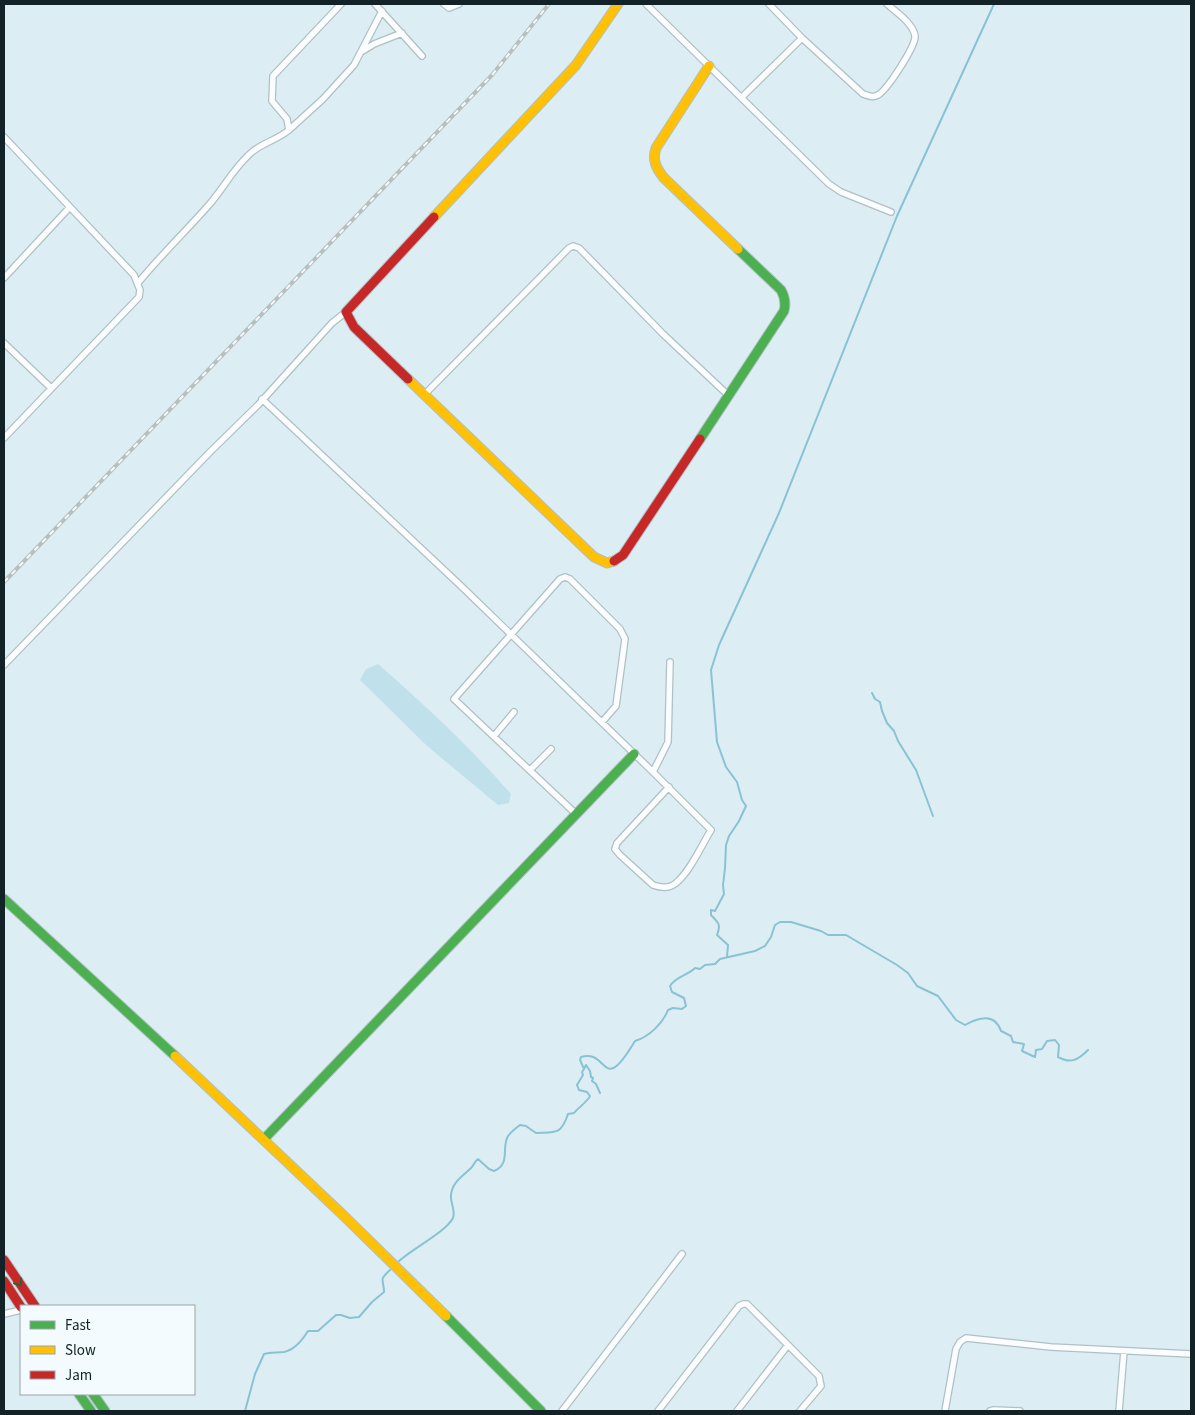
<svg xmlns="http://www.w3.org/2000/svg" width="1195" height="1415" font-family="'Source Sans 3',sans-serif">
<rect width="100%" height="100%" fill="#dceef4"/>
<path fill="#c0e1ec" d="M378,664C425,705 470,747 511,794L509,803L498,805L427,746L360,680L366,669Z"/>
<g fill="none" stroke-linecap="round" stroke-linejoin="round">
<path stroke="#89c2d4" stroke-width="2" d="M872,693L875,699L880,702L882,711L887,723L894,731L898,741L916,770L933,816
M727,957L728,945L717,935C721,925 719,923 711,915V910L715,911L724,894L723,885L725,868L726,845L729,836L739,821L746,806L742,800L737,782L726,767L717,742L711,670L719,645L779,513L897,216L994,4
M584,1069L586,1065L590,1071L591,1077L593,1078L592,1081L596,1084L600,1093
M398,1262C410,1250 446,1232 453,1218C456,1211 450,1203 451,1195C452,1182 463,1176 471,1168C474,1165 475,1161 478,1159L489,1169L494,1171C511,1164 501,1148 508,1136C511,1132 516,1128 520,1125L526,1126L536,1133C556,1132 561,1135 568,1114L574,1113C578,1108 588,1101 590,1096L587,1092L579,1090L577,1085L583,1075L582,1072L584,1069L580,1060L581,1057C609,1048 601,1098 635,1041C649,1037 663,1023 668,1010L673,1008L682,1009L686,1006L684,998L672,992L670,986C676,976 687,976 695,968L700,969L705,965L715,964L720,959L755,951L765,946L771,937L775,925L780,922H791L821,931L828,935H846L897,965L908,973L917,986L938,996L956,1020L965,1025C979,1017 995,1013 1001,1031L1011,1036L1013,1042L1024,1044L1022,1051L1035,1057L1036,1050L1042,1049L1047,1041L1055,1040L1059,1045L1058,1057C1071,1064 1078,1060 1088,1050
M245,1411L255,1374L264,1354C271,1352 277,1353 284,1352C294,1350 303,1339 308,1331H318L336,1315H341L350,1318L359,1317L372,1302L384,1292C384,1279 378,1281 390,1270"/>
<defs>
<path id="street" d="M375,4L422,56
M444,4L449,8L459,4
M646,4L829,184L841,192L891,212
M769,4L802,38L863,94C869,96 873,98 878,95C887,90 916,46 915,36C913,23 896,12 887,4
M361,52L374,44L402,33
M742,97L802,38
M289,130L323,99L354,65L382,11
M4,137L134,275L140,290L139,297L4,438
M4,278L69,208
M138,283C160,256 185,232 208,206C224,188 234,167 252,152C264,142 277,140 289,130L287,119L272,101L273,76L341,4
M4,343L51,388
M424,395L569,248L573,246L579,248L663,334L728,395
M262,399L460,585L653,772L711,830C702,845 689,873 676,883C669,889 661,888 653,885L620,855L615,849L617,843L669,787
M4,665L209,453L258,405L332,323L346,312
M494,736L514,712
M530,770L551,749
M653,772L668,742L670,662
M576,814L454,699L560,579L565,577L570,579L620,629L625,639L616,706L602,722
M4,1314L21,1310
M562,1411L682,1254
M658,1411L739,1306L743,1304H747L819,1376L821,1386L800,1411
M737,1411L788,1345
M945,1411L956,1349L960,1342L966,1338L1051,1347L1191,1354
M990,1411L994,1410L1020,1411
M1119,1411L1124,1351"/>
<path id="fast" d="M700,439L784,311C786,303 785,297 781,290L738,249
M4,899L175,1056
M264,1139L634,754
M446,1316L541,1411
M79,1394L91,1411
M93,1394L105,1411"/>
<path id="slow" d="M709,66L656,148C652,160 656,168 664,178L738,249
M434,217L576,65L618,4
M408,379L594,557L607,563L614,561
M175,1056L343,1215L446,1316"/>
<path id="jam" d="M408,379L354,327L346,312L434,217
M614,561L623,555L700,439
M4,1260L35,1306
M4,1281L21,1307"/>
</defs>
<use href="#street" stroke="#b0c0c5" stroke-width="8"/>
<use href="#fast" stroke="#b0c0c5" stroke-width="11"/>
<use href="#slow" stroke="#b0c0c5" stroke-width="11"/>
<use href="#jam" stroke="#b0c0c5" stroke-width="11"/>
<use href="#street" stroke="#fafcfd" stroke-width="5.5"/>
<use href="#fast" stroke="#4caf50" stroke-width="9"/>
<use href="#slow" stroke="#ffc107" stroke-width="9"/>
<use href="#jam" stroke="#c62828" stroke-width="9"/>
<defs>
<path id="rail" d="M4,582L492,75L549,4"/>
</defs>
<use href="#rail" stroke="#b9bebf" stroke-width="4"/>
<use href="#rail" stroke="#f3fbfe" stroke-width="2" stroke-dasharray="5.5" stroke-linecap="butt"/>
</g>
<defs><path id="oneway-chevron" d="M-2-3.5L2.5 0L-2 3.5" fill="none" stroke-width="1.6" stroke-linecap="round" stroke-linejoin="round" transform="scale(1.25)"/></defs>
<use stroke="#2c6139" href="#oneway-chevron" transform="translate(19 1283) rotate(56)"/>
<rect width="1195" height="1415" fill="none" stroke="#122227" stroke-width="10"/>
<rect x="20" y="1305" width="175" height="90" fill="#f3fbfe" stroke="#99a4a8"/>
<rect x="30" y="1321" width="25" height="8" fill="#4caf50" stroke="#99a4a8"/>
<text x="65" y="1330" font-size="15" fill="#122227">Fast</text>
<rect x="30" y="1346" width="25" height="8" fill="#ffc107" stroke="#99a4a8"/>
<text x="65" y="1355" font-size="15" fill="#122227">Slow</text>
<rect x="30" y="1371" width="25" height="8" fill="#c62828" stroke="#99a4a8"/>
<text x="65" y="1380" font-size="15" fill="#122227">Jam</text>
</svg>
